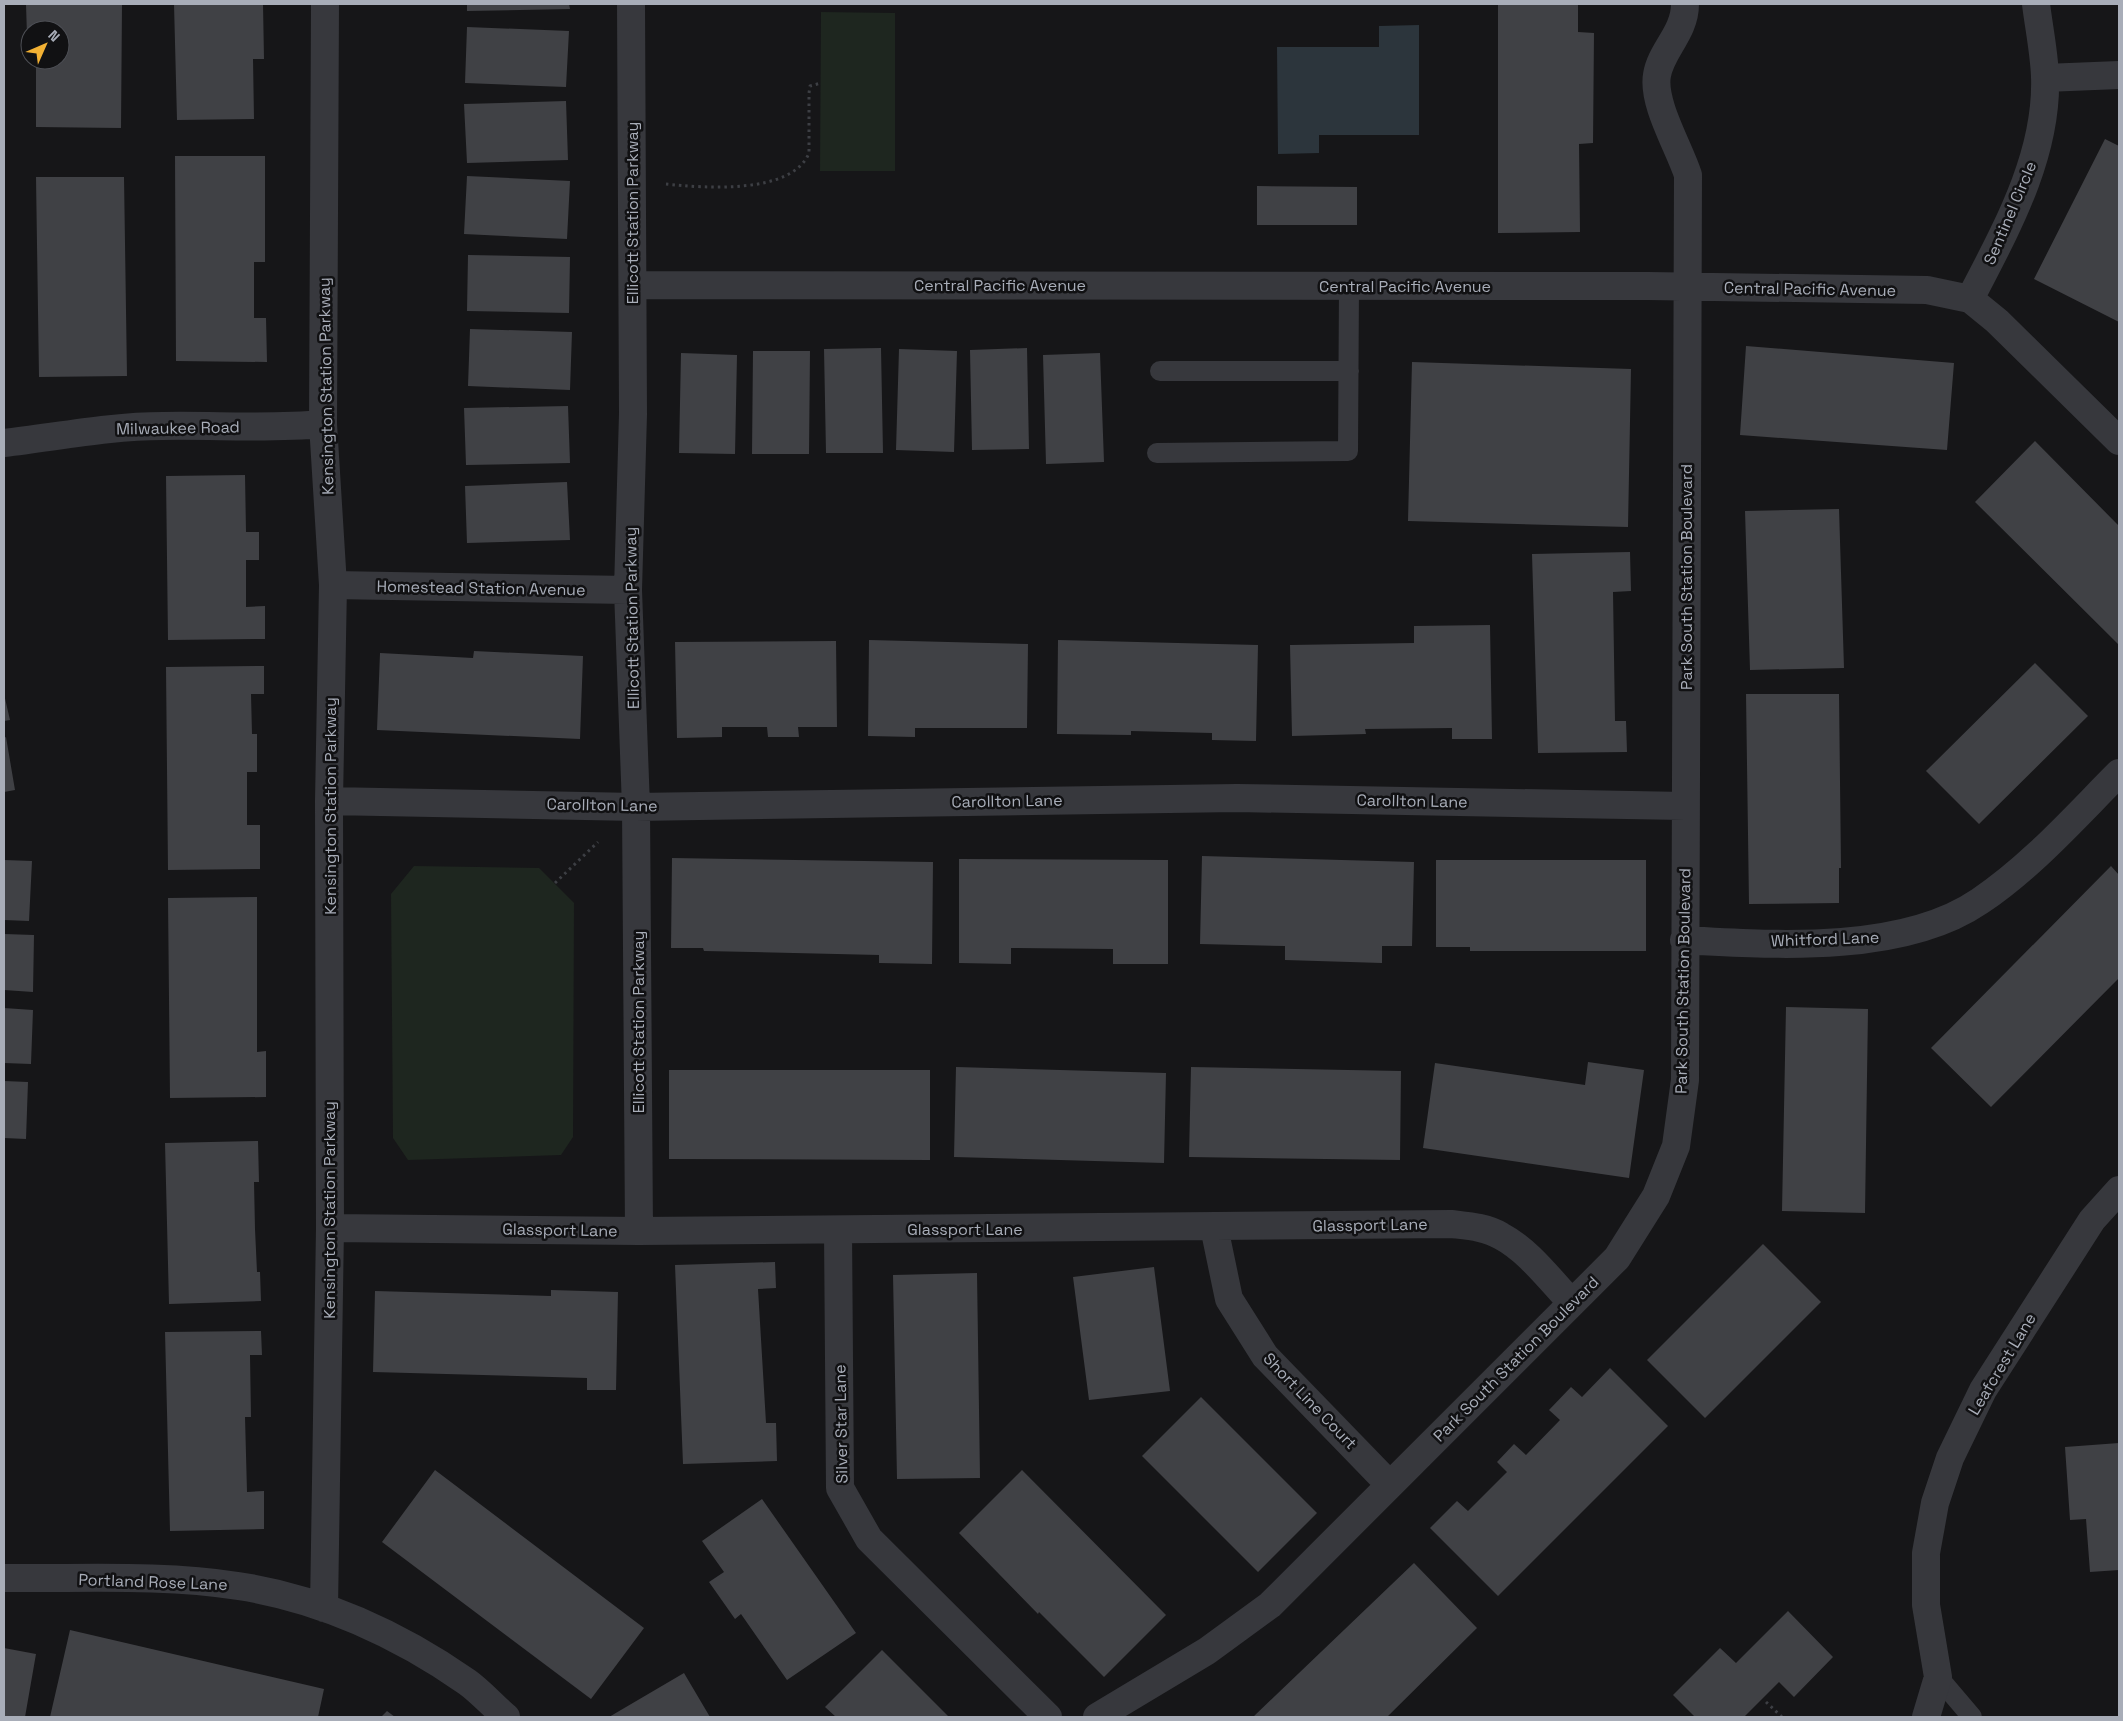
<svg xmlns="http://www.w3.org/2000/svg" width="2123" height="1721" font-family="'Space Grotesk',sans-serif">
<rect width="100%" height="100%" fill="#161618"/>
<path fill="#1e261f" d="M821,12L895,13V171H820Z
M414,866L539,868L574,903L573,1137L561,1155L408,1160L393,1138L391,894Z"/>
<path fill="#2c353c" d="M1419,25V135H1319V153L1278,154L1277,47H1379V26Z"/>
<path fill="#404145" d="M26,4H122L121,128L36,127V60H60V30H30V36H27Z
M174,4H263L264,59H253L254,119L177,120Z
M467,4H569L570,9L467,11Z
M1498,4H1578V32L1594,33L1593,143L1579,144L1580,232L1498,233Z
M467,27L569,31L566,87L465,83Z
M566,101L568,160L467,163L464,104Z
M2105,139L2119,146V322L2034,279Z
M175,156H265V262H254V318H266L267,362L176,361Z
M467,176L570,181L567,239L464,234Z
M36,177H124L127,376L39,377Z
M1257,186L1357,187V225H1257Z
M468,255L570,257L569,313L467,311Z
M470,329L572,332L570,390L468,386Z
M1746,346L1954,363L1947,450L1740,435Z
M881,348L883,453H826L824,349Z
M1027,348L1029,449L972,450L970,350Z
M899,349L957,351L954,452L896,450Z
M753,351H810L809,454H752Z
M681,353L737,355L735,454L679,453Z
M1100,353L1104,462L1046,464L1043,355Z
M1412,362L1631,369L1628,527L1408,521Z
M568,406L570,463L466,465L464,408Z
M2035,441L2119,526V645L1975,502Z
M245,475L246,532H259V560H246V607L265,606V639L168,640L166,476Z
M567,482L570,540L467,543L465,486Z
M1839,509L1844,668L1750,670L1745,511Z
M1630,552L1631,591L1613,592L1615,721H1626L1627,752L1538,753L1532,554Z
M1490,625L1492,739H1452V728L1365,729L1366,734L1292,736L1290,645L1414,643V626Z
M869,640L1028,644L1027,728H915V737L868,736Z
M1058,640L1258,645L1256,741L1212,740V733L1131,731V735L1057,734Z
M836,641L837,727H798L799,737H768L767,727H722V737L677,738L675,642Z
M474,651L583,656L580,739L377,730L380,653L473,658Z
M2035,663L2088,716L1979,824L1926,771Z
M264,666V694H251L252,734H257V772H247V825H260V869L168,870L166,667Z
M4,694L10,720L4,721Z
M1746,694H1839L1841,868H1839V903L1749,904Z
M6,737L15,790L4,792V738Z
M1202,856L1414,862L1412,946H1382V963L1285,960V946L1200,944Z
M672,858L933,862L932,964L879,963V955L704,951L703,948H671Z
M959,859L1168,860V964H1113V949L1011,948V964L959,963Z
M4,860L32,861L29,921L4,920Z
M1436,860H1646V951H1470V947H1436Z
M2111,866L2119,875V978L1991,1107L1931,1048Z
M257,897V1052L266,1051V1097L170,1098L168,898Z
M4,934L34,935L33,992L4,990Z
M1786,1007L1868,1009L1865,1213L1782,1211Z
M4,1008L33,1010L31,1064L4,1063Z
M1588,1062L1644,1070L1629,1178L1423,1148L1435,1063L1585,1085Z
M956,1067L1166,1073L1164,1163L954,1157Z
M1191,1067L1401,1071L1400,1160L1189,1157Z
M669,1070H930V1160L669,1159Z
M4,1081L28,1082L26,1139L4,1138Z
M258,1141L259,1182H254L255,1229L257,1272H260L261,1301L169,1304L165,1143Z
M1763,1244L1821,1302L1705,1418L1647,1360Z
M775,1262L776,1288L758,1289L766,1423H776L777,1461L683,1464L675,1265Z
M1154,1267L1170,1391L1089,1400L1073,1277Z
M977,1273L980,1478L897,1479L893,1275Z
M551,1290L618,1292L616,1390H587V1378L373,1372L375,1291L551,1296Z
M261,1331L262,1355H250L251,1417H245L247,1492L264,1491V1529L170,1531L165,1332Z
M1610,1368L1668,1426L1498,1596L1430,1528L1457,1501L1468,1511L1507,1472L1497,1462L1514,1444L1526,1455L1560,1420L1549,1410L1571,1387L1582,1397Z
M1201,1397L1317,1513L1258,1572L1142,1456Z
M2119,1443V1570L2090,1572L2086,1519L2070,1520L2065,1447Z
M435,1470L644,1628L591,1699L382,1542Z
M1022,1470L1166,1615L1104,1677L1039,1612L1038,1614L959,1533Z
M762,1499L856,1633L787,1680L741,1614L735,1619L709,1582L724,1572L702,1541Z
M1414,1563L1477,1628L1387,1717H1253Z
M1788,1611L1833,1657L1794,1697L1779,1682L1744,1717H1695L1673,1695L1720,1648L1736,1663Z
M70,1630L324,1689L318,1717H50Z
M4,1648L36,1654L25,1717H4Z
M882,1650L949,1717H836L825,1707Z
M684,1673L710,1717H609Z
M387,1711L395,1717H381Z"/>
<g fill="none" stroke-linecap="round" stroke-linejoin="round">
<path stroke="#3d3f44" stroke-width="3" stroke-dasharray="2.5 4" stroke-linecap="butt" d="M666,184C703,188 792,195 809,153V93L810,86L821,83
M555,883L598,842
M1766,1702L1782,1717"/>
<path stroke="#37383d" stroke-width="20" d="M1160,371H1349
M1157,453L1348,451L1349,286
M1938,1677L1972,1717"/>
<path stroke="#37383d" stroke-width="28" d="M631,4L633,414L628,590L636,807L639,1231
M2045,78L2119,75
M633,285L1648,286L1927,290L1970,299L1997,321L2119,441
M1970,299C2005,231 2048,156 2045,76C2044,52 2039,28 2036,4
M4,443C56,437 110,426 163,426C216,425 269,429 323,424
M333,585L628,590
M329,801L636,807L1237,798L1685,806
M1684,940C1774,945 1903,954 1980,901C2032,866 2075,817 2119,773
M1214,1227L1229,1299L1265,1356L1389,1484
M330,1228L639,1231L1451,1224C1468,1226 1486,1227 1501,1236C1529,1251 1550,1280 1572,1303
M838,1230L840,1488L869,1539L1048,1717
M4,1578C81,1579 162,1574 238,1586C320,1598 400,1635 467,1682C481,1692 493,1706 506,1717
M324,1608L330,1228L329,801L333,585L323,424L325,4
M1097,1717L1207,1651L1270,1605L1617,1258L1656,1196L1676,1146L1685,1080L1688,175C1679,147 1652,103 1657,75C1661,50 1685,33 1685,4
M1926,1717L1938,1677L1926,1605V1553L1935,1503L1950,1458L1983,1390L2092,1220L2119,1190"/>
</g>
<g text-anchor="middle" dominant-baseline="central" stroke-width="5" stroke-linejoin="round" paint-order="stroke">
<g font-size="16" fill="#a8adb8" stroke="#111113">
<text transform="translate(632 213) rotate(-90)">Ellicott Station Parkway</text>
<text transform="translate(2010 213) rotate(-67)">Sentinel Circle</text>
<text x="1000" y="285">Central Pacific Avenue</text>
<text x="1405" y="286">Central Pacific Avenue</text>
<text transform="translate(1810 289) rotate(1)">Central Pacific Avenue</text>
<text transform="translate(326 386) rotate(-91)">Kensington Station Parkway</text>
<text transform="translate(178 428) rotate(-1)">Milwaukee Road</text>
<text transform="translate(1686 577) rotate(-90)">Park South Station Boulevard</text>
<text transform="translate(481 588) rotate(1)">Homestead Station Avenue</text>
<text transform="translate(632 618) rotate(-91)">Ellicott Station Parkway</text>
<text transform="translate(1007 801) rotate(-1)">Carollton Lane</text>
<text transform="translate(1412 801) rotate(1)">Carollton Lane</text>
<text transform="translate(602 805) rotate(1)">Carollton Lane</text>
<text transform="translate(330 806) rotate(-90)">Kensington Station Parkway</text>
<text transform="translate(1825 939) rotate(-2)">Whitford Lane</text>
<text transform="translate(1683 981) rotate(-89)">Park South Station Boulevard</text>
<text transform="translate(638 1022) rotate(-90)">Ellicott Station Parkway</text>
<text transform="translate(329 1210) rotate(-90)">Kensington Station Parkway</text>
<text transform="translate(1370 1225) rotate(-1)">Glassport Lane</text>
<text x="965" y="1229">Glassport Lane</text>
<text transform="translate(560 1230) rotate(1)">Glassport Lane</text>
<text transform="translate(1516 1359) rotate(-45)">Park South Station Boulevard</text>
<text transform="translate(2002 1364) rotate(-59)">Leafcrest Lane</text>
<text transform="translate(1310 1401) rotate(46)">Short Line Court</text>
<text transform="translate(841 1424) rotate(-91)">Silver Star Lane</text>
<text transform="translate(153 1582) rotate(2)">Portland Rose Lane</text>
</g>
</g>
<rect width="2123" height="1721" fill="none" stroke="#a8adb8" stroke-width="10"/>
<g transform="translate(45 45) rotate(45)"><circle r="24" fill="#111113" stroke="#4d4f55"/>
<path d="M0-4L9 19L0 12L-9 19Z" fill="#f2b134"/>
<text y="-8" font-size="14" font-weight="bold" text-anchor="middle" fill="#a8adb8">N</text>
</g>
</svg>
